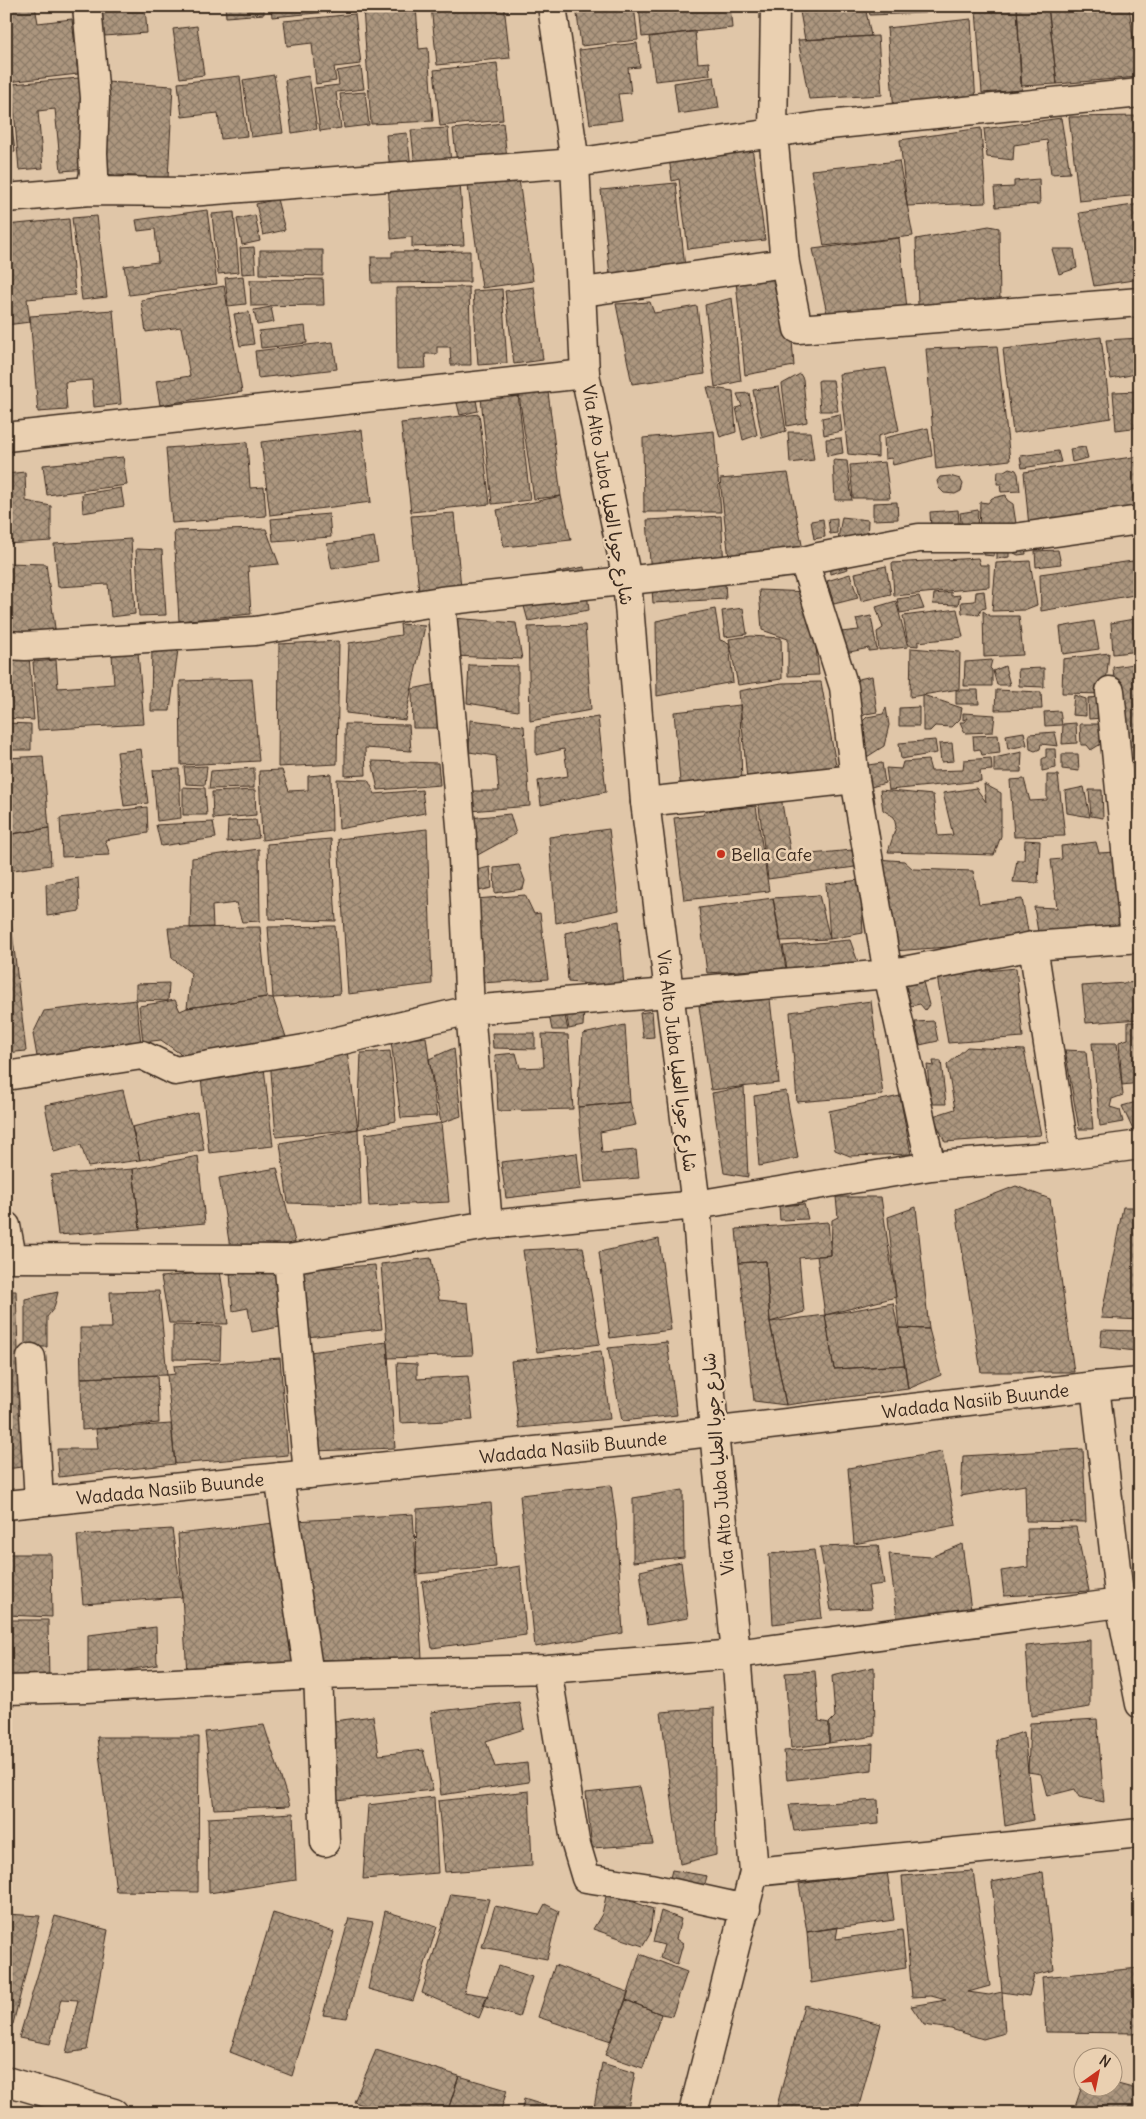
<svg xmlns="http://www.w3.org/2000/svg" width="1146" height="2119" font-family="Delius,'Playpen Sans Arabic',sans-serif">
<defs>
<pattern id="building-cross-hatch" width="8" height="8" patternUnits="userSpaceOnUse" patternTransform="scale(1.25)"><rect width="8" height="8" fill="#ac967e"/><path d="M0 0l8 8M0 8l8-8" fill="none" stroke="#8d7b67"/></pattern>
</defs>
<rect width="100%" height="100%" fill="#e0c6a8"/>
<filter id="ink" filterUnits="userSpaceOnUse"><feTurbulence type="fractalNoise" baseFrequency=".02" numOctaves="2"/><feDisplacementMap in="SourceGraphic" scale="10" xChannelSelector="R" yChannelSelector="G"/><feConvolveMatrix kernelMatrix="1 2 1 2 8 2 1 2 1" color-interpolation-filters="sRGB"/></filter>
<g filter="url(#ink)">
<path fill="url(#building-cross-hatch)" stroke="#3b2a1e" d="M6,6H35L38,23L72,19L78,74L8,82L6,67Z
M102,6H145L147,33L104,36Z
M225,6H264V14L226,17Z
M271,6H339V11L272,17Z
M343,6H416L419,49L428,48L433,121L371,124L363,8L343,10Z
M431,6H504L510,58L437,65Z
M576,6H634L638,40L581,46Z
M639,6H730L732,28L642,37Z
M799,6H865L871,36L805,40Z
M868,6H925L926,13L870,15Z
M1005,6H1017L1022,90L982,93L976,10Z
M1017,6H1048L1057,84L1021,86Z
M1048,6H1129L1138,77L1057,84Z
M1133,6H1140V68Z
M355,14L361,64L334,67L336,81L316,84L312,43L287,46L284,21Z
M971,19L976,105L894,111L887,28Z
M197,26L204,75L180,78L173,29Z
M695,31L698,63L709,62L710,75L655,81L649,37Z
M878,36L882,95L809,99L798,40Z
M637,43L640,67L628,68L631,93L618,94L622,120L590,124L579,50Z
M497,63L503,120L440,126L434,70Z
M361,67L364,89L336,92L341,128L320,131L314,88L339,85L337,71Z
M274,75L283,133L251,137L243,80Z
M240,76L247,136L221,139L218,113L182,117L178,83Z
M309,76L317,129L292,133L285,80Z
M714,77L719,108L678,114L674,83Z
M79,78L88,169L61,171L55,109L38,111L43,168L19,170L12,84Z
M105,82L173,86L168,178L100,174Z
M365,92L369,125L344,128L340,94Z
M8,93L15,152L6,153V94Z
M1140,116V195L1079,201L1069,117Z
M1061,118L1070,173L1051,174L1047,140L1014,145L1013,160L987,157L984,129Z
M503,123L507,158L457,164L453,129Z
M448,128L451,164L415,166L411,130Z
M981,128L986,203L907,206L900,140Z
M407,133L411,167L390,169L386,135Z
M752,147L765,240L688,249L679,179L672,181L669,157Z
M899,161L913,236L824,246L811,170Z
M518,172L533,281L482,288L467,179Z
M1039,179L1040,204L996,207L994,188L1014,187V181Z
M388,180L460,183L464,245L412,247V237L391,239Z
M676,183L685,268L610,275L601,190Z
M277,199L285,230L263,235L256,204Z
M1140,204V279L1094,286L1079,213Z
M207,210L217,284L129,295L124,266L158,262L155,229L138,231L136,220Z
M234,212L239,272L218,274L212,214Z
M255,215L260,241L242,245L237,219Z
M97,216L107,297L82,300L72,218Z
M69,219L75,295L27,299L30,322L6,325V225Z
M989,226L999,228L1000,307L918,306L916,239Z
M899,238L907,308L828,318L813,249Z
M254,247L256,273L242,274L240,248Z
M1052,249H1074L1077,268L1059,274Z
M260,250H323V276L260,274Z
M470,251V282L372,283L371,257H392V252Z
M243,276L246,304L228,306L225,278Z
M787,276L794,366L745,375L736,281Z
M323,279L324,305L251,306L250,280Z
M224,286L242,392L160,405L156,381L190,376L181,327L146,332L141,300Z
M469,287L471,365H451L450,347H437V354H425L426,368L397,369L396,288Z
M534,287L543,360L514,364L505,291Z
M502,289L507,363L478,365L473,291Z
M732,298L741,381L715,387L705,305Z
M650,302L654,313L697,306L705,374L632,384L616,304Z
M271,307L274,322L257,325L254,310Z
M113,310L121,404L94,407L92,380L65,382L67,410L38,412L30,316Z
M249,312L254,344L240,346L234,314Z
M305,326L307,343L261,348L259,331Z
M1101,337L1111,418L1013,433L1003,349Z
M1140,338V373L1111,379L1106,340Z
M333,342L337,369L258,378L255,351Z
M997,346L1010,460L936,469L926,349Z
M886,368L899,430L878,436V457L848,454L839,374Z
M800,374L803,379L807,422L787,426L782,384Z
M820,380H833L838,411H820L818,381Z
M707,387L733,391L736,432L720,437Z
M779,387L786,431L762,438L753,390Z
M1140,391V427L1116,430L1113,392Z
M548,392L561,496L534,499L519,395Z
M749,393L757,435L743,440L736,408L742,406L737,394Z
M518,394L530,500L492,504L481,398Z
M476,400L478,411L460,415L457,403Z
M479,414L490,504L411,512L401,423Z
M840,414L842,431L824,435L822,418Z
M928,428L932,456L893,465L891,458L885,459L884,438Z
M362,430L371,502L270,515L261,442Z
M714,431L721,512H644L643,438Z
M788,432H810L814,460L790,463Z
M841,438L843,453L827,456L826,439Z
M247,442L250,488L264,487L266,516L172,523L166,448Z
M1085,447L1088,458L1072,462L1070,449Z
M1058,451L1061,462L1022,468L1020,456Z
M1140,456V507L1029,527L1024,472Z
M123,457L127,485L47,495L43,465Z
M833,460L847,461L852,500H835Z
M885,462L890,498H853L850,465Z
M1009,468L1016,470L1018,474L1020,491L1001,492L1000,486L1002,484H997L998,471H1004Z
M25,472L26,501L51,506V541L6,544V474Z
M788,473L803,550L729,559L720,479Z
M950,476L960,479L963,484L961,491L955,494L944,493L939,488L937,481L940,477Z
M121,488L124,506L83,513L82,494Z
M1006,495L1007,500L1013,504L1017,530L979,534L980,502L988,503L992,498Z
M561,496L571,540L504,547L497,510Z
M897,502L898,519L873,520V503Z
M958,510L960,532L931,529L930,512Z
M978,510L977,530L962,531L960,513Z
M454,513L461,588L419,591L411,516Z
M329,514L331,537L273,541L271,519Z
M721,516L726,599L653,603L647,520Z
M842,517L868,520L867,541L838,539Z
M837,518V533L830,534L828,519Z
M823,519L825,537L814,539L811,521Z
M266,529L279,564L248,567L251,614L179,621L174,531Z
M374,537L378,561L332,569L327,544Z
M131,539L135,614L111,617L108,584L58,587L54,544Z
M1012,542H1024L1026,554L1018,555L1014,553Z
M994,547V556L984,555V548Z
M997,547L1009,548V557L997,559Z
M136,549L162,550L166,615L139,616Z
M1058,550L1061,564L1036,567L1035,551Z
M978,558L980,565H989V587L894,596L892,563Z
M1140,560V594L1041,611L1040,574Z
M1030,561L1037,605L1024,610L992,611L996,563Z
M846,562L848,569L830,574L829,565Z
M6,563L46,564L56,635L6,638Z
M886,566L891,594L861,601L855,573Z
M584,567L589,610L528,621L517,580Z
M850,574L858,598L834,604L827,581Z
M759,590L810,592L819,675L788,676V639L762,630Z
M984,591L986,608L981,609L979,615L962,613L961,602L975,601L976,592Z
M951,592V596L960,595L958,605L933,604L934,594Z
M919,596L924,609L900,613L897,599Z
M896,601L908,647L879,650L877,632L883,628L876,607Z
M743,608L747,634L725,637L722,611Z
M715,609L720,640L729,643L733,682L657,696L656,621Z
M957,609L963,637L918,642V646L908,645L903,616Z
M983,611L990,616H1019L1023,655L984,657Z
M871,616L877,650L869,651V648L845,653L841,632L859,630L856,619Z
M453,618L516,623L522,659L453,656Z
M1140,618V651L1113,654L1111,623Z
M1094,621L1099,649L1063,654L1060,627Z
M400,624L425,626L405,720L346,713L349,643L401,635Z
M585,625L591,710L530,721L528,627Z
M751,636L781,638L782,679L738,685L729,639Z
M339,641L337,764L278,767L279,644Z
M179,642L170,711H151L152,645Z
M911,648L960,652L959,689L910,697Z
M138,652L144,724L38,730L33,662L56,660L58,688L114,684L112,654Z
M1109,653L1105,694L1062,693L1063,659Z
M29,656L34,720L6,718V657Z
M992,660L990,668L992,670V686H964L965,662Z
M1140,663V745L1119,748L1113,667Z
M469,665L518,666V711L467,703Z
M1005,666L1010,685H997L993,671Z
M1044,668V687L1019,686L1018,669Z
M872,676L877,712L866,714L854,722L850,681Z
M252,679L259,761L181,765L180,681Z
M446,682L440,728H413L412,689Z
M821,682L837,770L747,780L739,691L782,683Z
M956,690H978L979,704H956Z
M996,690L1041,692L1042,709L995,710Z
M923,695L962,708L960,719L952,727L935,726L930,731H923Z
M1074,695L1086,699V716L1072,715Z
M1102,697L1103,718L1089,719L1088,698Z
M740,705L742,787L681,793L674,712Z
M919,707V726H899V708Z
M886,708L889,725L884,746L856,764L860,724L867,717L883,714Z
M1060,711L1062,725L1045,726L1044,712Z
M963,713L995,715L993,732L965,733L960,722H965L968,718L963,720Z
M598,717L606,792L541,805L538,781L568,776L564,749L536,755V727Z
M470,720L524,726L530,806L470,811V791H499L496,756L469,752Z
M6,723L31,724V750H6Z
M1076,723L1077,743L1062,744L1063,724Z
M345,724L409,725L411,751L365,748L366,775L345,776Z
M1080,724H1106L1109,739L1091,750L1087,745H1081Z
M1024,732L1027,745L1008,749L1006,735Z
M1055,732L1058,746L1041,744L1040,749L1035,751L1030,749L1029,734Z
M998,735L1000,753L982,755L980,749L974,750L973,736Z
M935,740L937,753L901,759L899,743Z
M952,743L954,761L941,762L939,744Z
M141,749L148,803L124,806L117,752Z
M1046,749H1055L1056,768L1042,771V759L1046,757Z
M1022,752L1021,772H994V758Z
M1062,754H1078L1079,771L1062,769Z
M43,756L49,828L6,835V758Z
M1140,757V837L1135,838L1128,758Z
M991,758L992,770L980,771L981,781L889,790L886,768L901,769L903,762L928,760L931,771L963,770L964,760Z
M372,761L438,763L440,785L378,790Z
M882,763L885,783L868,788L861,766Z
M207,766L205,785L186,784L184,767Z
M254,768V788L209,789L211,771Z
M179,769L181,818L157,821L153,770Z
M282,770L289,791L308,790V776L331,774L332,831L262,840L259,771Z
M1047,775H1058L1065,836L1014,837L1010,780L1024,779L1030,801L1047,800Z
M337,779L368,780L375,794L422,790L425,813L339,829Z
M984,784L1001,793V836L994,855L888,852L896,827L894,817L883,810L880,790L933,795L938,836L953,835L943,793L976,788L986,802Z
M183,787L205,788L207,815H183Z
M1084,787L1090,817L1067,813L1065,791Z
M255,790L256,815L213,819L212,792Z
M1089,790H1102L1103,818L1091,816Z
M873,791L875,803L863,805L862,792Z
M781,797L791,856L852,850L855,867L768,879L758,799Z
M756,806L769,891L684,900L674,818L703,815L705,811Z
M147,807L148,833L105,840L110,855L62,857L60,818Z
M510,814L516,834L474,857L469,818Z
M256,820L259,838L227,842L228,821Z
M213,822L216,838L161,846L156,825Z
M49,828L51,865L6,871V835Z
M427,829L432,984L348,994L338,839Z
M609,829L619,910L556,923L549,837Z
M331,839L336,921L269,919L267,844Z
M1025,840L1040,841L1038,883L1013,882L1017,860H1024Z
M1096,842L1099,853L1117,852L1128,928L1038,932L1034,907L1057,908L1051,860L1062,859L1061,846Z
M259,849L260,921L242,922L236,903L212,906L213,927L190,928L192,858Z
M876,859L904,861L913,869L973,871L979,904L1022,899L1029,936L948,947L894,951Z
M519,865L525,881L523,889L495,893L494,868Z
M490,867L492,888L474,892L471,871Z
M78,878L80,911L47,916L46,884Z
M6,879L26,1051L6,1053Z
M860,880L863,933L830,939L826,884Z
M525,895L534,914L540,913L548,979L480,983L476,899Z
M819,895L830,939L780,941L773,898Z
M773,898L786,968L707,973L699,908Z
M619,921L624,987L568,982L565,933Z
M335,926L340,994L273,998L268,927Z
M260,927L267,997L187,1008L191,973L172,958L168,928Z
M850,940L858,962L789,981L783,946Z
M1016,968L1023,1037L948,1043L937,976Z
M922,978L929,1005L925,1010L920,1004L911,1006L904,980Z
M1140,982V1019L1086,1023L1082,986Z
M169,983L168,1001L136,1000V984Z
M267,997L273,998L289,1046L189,1065L179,1053L161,1040L143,1042L139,1006L175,1000L180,1011L187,1008Z
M770,999L779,1083L711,1090L699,1006Z
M136,1000L141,1043L38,1062L33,1034L44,1011Z
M871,1001L883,1095L797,1102L790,1012Z
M584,1010L583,1026L569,1029L566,1013Z
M652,1011L654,1037L643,1038L640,1013Z
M549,1015L565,1016L568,1030H552Z
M934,1021L938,1041L920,1045L915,1022Z
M1128,1022H1140V1083L1122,1085L1119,1042L1128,1039Z
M625,1025L630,1102L578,1107L583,1034Z
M492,1033H535V1049L493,1048Z
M542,1034L568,1035L573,1109L498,1111L495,1055L516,1053L520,1068L544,1067Z
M426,1037L437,1116L401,1118L391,1041Z
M1092,1043H1117L1123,1095L1112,1099L1110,1107L1120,1110L1123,1122L1100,1126Z
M967,1047L1024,1050L1041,1135L945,1142L933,1116L955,1109L947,1065Z
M454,1048L461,1116L441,1123L429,1059Z
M1065,1050L1086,1051L1093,1129H1079Z
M347,1051L358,1129L276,1137L270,1058Z
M390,1051L396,1121L358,1129L361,1053Z
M263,1059L273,1146L209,1153L200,1068Z
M933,1061H941L946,1104H931L927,1065L934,1066Z
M744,1087L748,1177L724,1173L712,1093Z
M123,1090L140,1160L88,1167L81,1145L54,1152L45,1105Z
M786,1091L798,1158L759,1166L754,1096Z
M900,1096L911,1154L850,1156L835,1150L829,1111Z
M1140,1101V1131L1134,1132L1122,1106Z
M630,1102L636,1125L600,1132L602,1153L636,1150L639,1178L585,1182L578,1107Z
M197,1112L204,1150L140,1160L132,1127Z
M441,1123L449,1202L369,1206L365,1134Z
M358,1129L361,1205L288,1203L280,1143Z
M577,1153L581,1189L506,1198L501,1162Z
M198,1156L205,1223L140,1229L133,1169Z
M277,1168L296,1246L231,1254L219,1178Z
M133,1169L140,1229L58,1235L51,1175Z
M1016,1186L1050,1199L1074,1372H981L956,1209Z
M836,1197H881L896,1297L825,1315L817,1256L831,1255L832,1220L838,1217Z
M804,1204L808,1219L780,1220L779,1206Z
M916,1207L929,1329L899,1328L888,1217Z
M1123,1207H1140V1320L1101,1318Z
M828,1222L831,1255L799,1258L804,1312L770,1322L766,1261L739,1263L736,1229Z
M659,1239L671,1330L610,1338L599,1252Z
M583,1247L600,1344L537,1352L523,1250Z
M431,1258L439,1300L468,1303L473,1355L388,1358L381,1264Z
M766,1261L770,1322L786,1405L754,1401L739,1263Z
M375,1265L382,1329L307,1337L295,1270Z
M281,1266L285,1326L252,1332L248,1308L233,1311L230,1274Z
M220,1271L228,1324L169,1323L161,1277Z
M6,1291H16L22,1467L6,1469Z
M159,1291L167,1375L81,1378L80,1328H112L110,1292Z
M58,1292L54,1308L47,1317V1347H25V1299Z
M893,1303L905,1365L834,1369L825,1315Z
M825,1315L834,1369L905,1365L908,1389L786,1405L770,1322Z
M173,1325L221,1326L220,1360L173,1359Z
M899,1328L929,1329L941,1375L908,1389Z
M1102,1330L1137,1331L1136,1351L1100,1347Z
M387,1342L395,1448L313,1451L302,1353Z
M667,1342L677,1415L622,1421L608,1348Z
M601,1351L610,1419L519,1428L511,1361Z
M280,1358L288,1455L175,1464L167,1375L175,1374L174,1366Z
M397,1363L417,1364V1379L468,1376L473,1420L400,1423Z
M157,1375L159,1423L82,1430L81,1378Z
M171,1424L175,1464L59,1477L57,1449H98L96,1429Z
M1083,1449L1086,1522L1026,1521L1025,1485L961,1496L963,1456Z
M942,1452L956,1525L854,1544L848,1468Z
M611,1485L616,1521L623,1633L535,1647L520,1495Z
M683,1490L684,1557L633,1562V1498Z
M491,1503L496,1567L416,1574L417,1509Z
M413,1514L422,1658L311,1660L295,1521Z
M274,1523L279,1575L291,1576L304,1665L187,1673L178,1534Z
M1076,1527L1089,1591L1004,1596L1001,1571L1028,1567L1027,1528Z
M172,1529L182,1597L83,1604L77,1535Z
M962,1544L971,1610L898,1625L889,1554L931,1557Z
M878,1545L884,1584L868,1586L872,1608L831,1610L820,1547Z
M814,1550L822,1618L773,1624L769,1554Z
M6,1554H51L52,1617L6,1615Z
M681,1562L688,1618L647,1625L640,1571Z
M520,1566L526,1635L432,1648L422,1582Z
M6,1620H48L49,1683H6Z
M156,1627L157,1665L88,1677V1635Z
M1090,1640V1707L1031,1716L1026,1646Z
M874,1667L875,1736L829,1743V1723L835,1717L832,1676Z
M815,1671L819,1721L829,1723V1743L791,1748L785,1673Z
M519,1702L524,1729L486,1741L495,1767L527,1763L529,1782L441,1795L431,1712Z
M714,1708L716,1855L680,1864L661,1712Z
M373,1716L379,1755L423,1750L433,1790L336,1800L334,1721Z
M1097,1719L1104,1802L1079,1797L1075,1789L1047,1796L1041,1774L1028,1772L1030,1723Z
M264,1725L290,1806L214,1809L205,1732Z
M1024,1732L1033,1820L1005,1826L996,1740Z
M97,1737H199L198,1892L116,1891Z
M873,1744L872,1770L787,1780L784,1751Z
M640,1787L653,1844L592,1848L586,1793Z
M529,1791L532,1866L445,1872L438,1801Z
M434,1797L438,1873L363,1879L368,1805Z
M878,1800L879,1824L794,1831L789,1805Z
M293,1813L296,1880L209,1893L208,1818Z
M672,1870L707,1876L703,1891L668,1886Z
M887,1871L894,1920L807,1932L799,1884Z
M973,1871L990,1986L968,1992L989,1995L1002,1992L1005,2033L983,2039L951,2029L924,2025L911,2006L946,2000L931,1996L912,1997L902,1876Z
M1043,1872L1054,1970L1034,1975L1029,1996L1002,1992L992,1882Z
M607,1892L653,1909L650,1934L643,1946L593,1929L602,1914Z
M451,1894L489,1899L464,1992L488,1996L479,2018L422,1993Z
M545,1904L559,1911L547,1959L482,1947L495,1906L539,1915Z
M385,1911L437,1927L413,2001L368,1989Z
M661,1911L681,1919L676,1939L683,1944L677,1965L660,1958L664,1945L653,1942Z
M273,1913L334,1932L292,2076L230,2052Z
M6,1914L40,1916L13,2024L6,2025Z
M55,1916L108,1930L87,2050L66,2053L78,2000L61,1999L50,2044L19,2038Z
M349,1918L373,1922L347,2018L323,2015Z
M838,1927L836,1939L902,1930L906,1968L811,1983L807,1932Z
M640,1954L687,1972L672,2016L661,2014L626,2000Z
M555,1965L628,1992L611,2041L538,2017Z
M499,1966L532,1977L519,2017L483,2006Z
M1140,1968V2033L1046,2032L1042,1977Z
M626,2000L661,2014L643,2068L605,2055Z
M804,2005L881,2024L857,2113H775Z
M376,2050L459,2076L447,2113H388L354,2102Z
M602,2063L635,2073L627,2113H593Z
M459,2076L507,2090L500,2113H447Z
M1084,2080V2086H1114V2083L1140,2090L1133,2113H1073Z
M524,2099L569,2113H521Z"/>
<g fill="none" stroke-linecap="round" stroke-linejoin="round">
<defs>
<path id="minor" d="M87,6L95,98L93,153L94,174L90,191
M775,6L773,133L785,263
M6,198L90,191L189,192L575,163L819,126L1140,93
M583,292L785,263L798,329L1140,302
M6,437L585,374
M804,561L844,687L855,779L888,974L931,1166
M441,601L462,837L470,1010L488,1225
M6,645L25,646L255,631L441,601L804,561L819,557L919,538H1014L1140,520
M1110,691L1135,938
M645,802L855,779
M1033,946L1065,1155
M6,1076L142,1055L175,1071L304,1049L470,1010L888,974L1033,946L1140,938
M6,1226L12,1257
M6,1258L288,1259L488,1225L696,1205L931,1166L1065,1155L1140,1145
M288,1259L308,1474
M31,1358L39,1502
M1095,1386L1120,1603L1140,1704
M279,1477L309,1675
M547,1669L575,1841L586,1878L650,1888L746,1909
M318,1675L325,1842
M6,1690L86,1688L318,1675L547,1669L736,1654L1120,1603L1140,1602
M754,1872L1140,1833
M6,2081L114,2113"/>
<g id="tertiary">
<path d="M552,6L575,163L585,374L627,580L645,802L696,1205L714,1432L736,1654L754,1872L693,2113"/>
<path id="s1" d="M6,1505L652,1439L1095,1386L1140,1382"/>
</g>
</defs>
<use href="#minor" stroke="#3b2a1e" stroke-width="31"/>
<use href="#tertiary" stroke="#3b2a1e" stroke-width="31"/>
<use href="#minor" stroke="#ead0b1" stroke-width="28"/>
<use href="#tertiary" stroke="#ead0b1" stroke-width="28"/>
</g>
</g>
<circle fill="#c8321e" stroke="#ead0b1" stroke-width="2" cx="721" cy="854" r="5"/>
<g text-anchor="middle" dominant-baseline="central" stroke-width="5" stroke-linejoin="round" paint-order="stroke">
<g font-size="18" fill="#3b2a1e" stroke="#ead0b1">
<text transform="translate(608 495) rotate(80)">Via Alto Juba شارع جوبا العليا</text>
<text transform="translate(677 1061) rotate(83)">Via Alto Juba شارع جوبا العليا</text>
<text stroke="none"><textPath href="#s1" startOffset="975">Wadada Nasiib Buunde</textPath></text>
<text stroke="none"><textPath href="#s1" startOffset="570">Wadada Nasiib Buunde</textPath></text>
<text transform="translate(718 1464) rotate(-95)">Via Alto Juba شارع جوبا العليا</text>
<text stroke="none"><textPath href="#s1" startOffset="165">Wadada Nasiib Buunde</textPath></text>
</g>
<g font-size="18" fill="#3b2a1e" stroke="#ead0b1" text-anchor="start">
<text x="731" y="854">Bella Cafe</text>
</g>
</g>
<rect width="1146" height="2119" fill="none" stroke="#ead0b1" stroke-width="25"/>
<rect x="12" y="12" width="1121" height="2094" fill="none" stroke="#3b2a1e" stroke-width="2" filter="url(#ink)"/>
<g transform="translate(1098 2072) rotate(33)"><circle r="24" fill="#ead0b1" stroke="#a48e76"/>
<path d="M0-4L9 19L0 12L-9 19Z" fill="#c8321e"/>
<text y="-8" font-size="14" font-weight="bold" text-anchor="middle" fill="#3b2a1e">N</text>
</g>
</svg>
